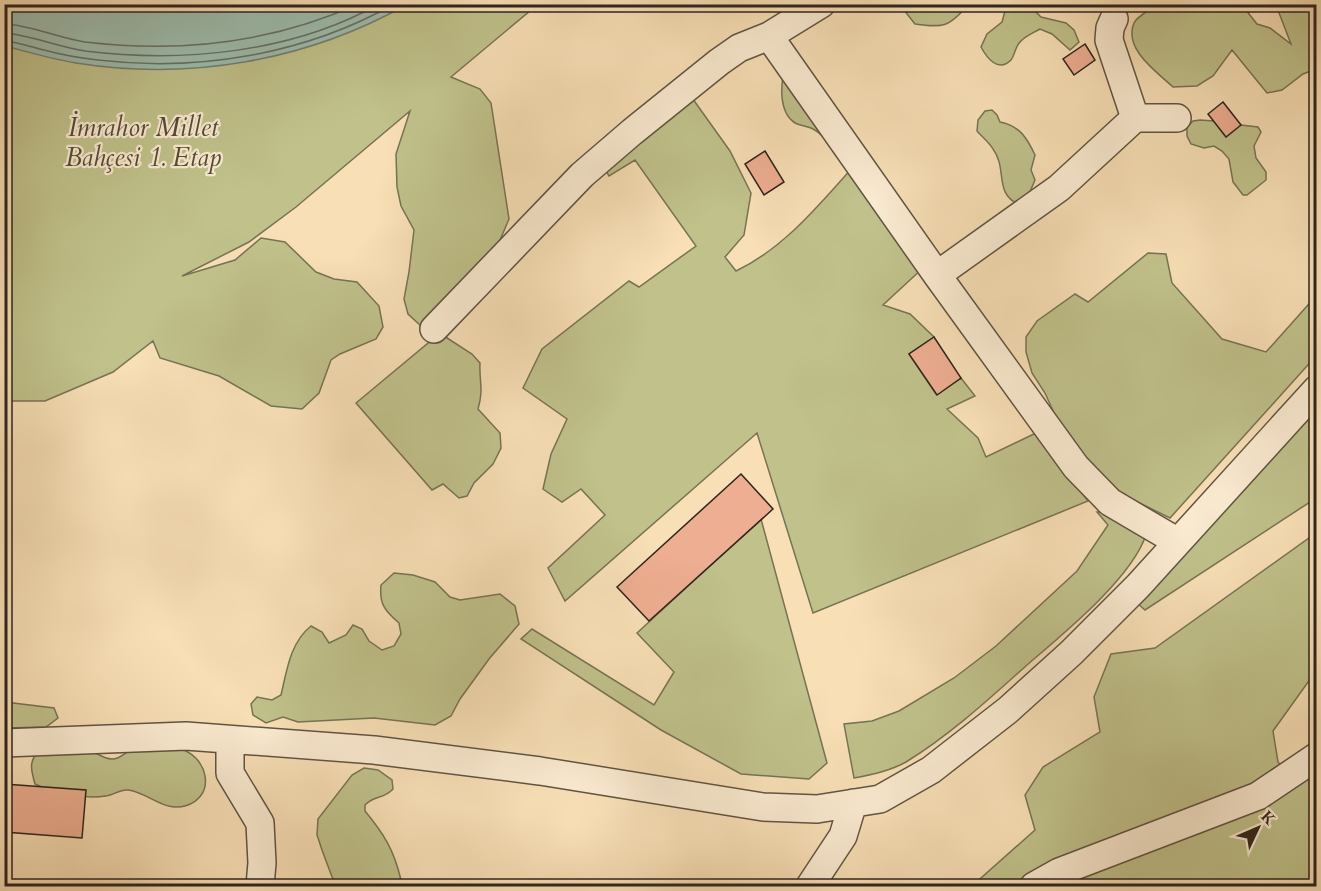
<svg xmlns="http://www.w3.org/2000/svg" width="1321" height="891" font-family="Cardo,serif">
<rect width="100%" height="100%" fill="#f8dfb6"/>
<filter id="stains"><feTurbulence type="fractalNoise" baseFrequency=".00333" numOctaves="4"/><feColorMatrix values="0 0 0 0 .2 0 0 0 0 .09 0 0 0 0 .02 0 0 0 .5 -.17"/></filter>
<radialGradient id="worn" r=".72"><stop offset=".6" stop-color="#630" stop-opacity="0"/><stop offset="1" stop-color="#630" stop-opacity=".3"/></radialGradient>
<path fill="#c0c18b" stroke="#777354" stroke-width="1.5" d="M1007,4L1029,5L1041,17L1066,23L1074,30L1079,42L1070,50L1052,34L1040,29C1033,33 1025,36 1020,42C1015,47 1015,55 1011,60C998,73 987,58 981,47L987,34L1002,22Z
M5,5H537L451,77L480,89L491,103L509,219L492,259L473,282L420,325L408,314L404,299L409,272L414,230L401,206L397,187L396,154L410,111L296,207L249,242L182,276L235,260L261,238L285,242L316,272L334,279L357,282L379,306L383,327L376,339L340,354L331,360L319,393L302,409L271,406L219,376L160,358L153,341L113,372L45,401H5Z
M900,5H968C949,27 944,28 915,24Z
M1242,5L1257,24L1270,28L1291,44L1276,5H1315L1316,7V69L1303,74L1282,90L1267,93L1232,50L1213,76L1197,86L1173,87C1157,72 1123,49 1134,23C1137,17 1146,12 1152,8L1149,5Z
M785,69L837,144C822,141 825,135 813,129C808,126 801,126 795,123C779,113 780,85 785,69Z
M690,95L730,151L751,193L744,235L725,257L736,271C784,248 818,206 853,167L923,268L883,305L910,314L934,337L909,354L936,394L961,378L975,396L947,409L978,438L986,457L1038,432L1088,501L813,613L757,433L565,601L548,568L605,515L581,489L562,502L543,489L551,454L567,419L523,388L542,349L629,281L639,287L696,246L635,160L609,176L604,168Z
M992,110L997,115L1000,122C1020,126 1027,138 1035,155L1031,170L1035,180L1026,201L1020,205C993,194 1008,169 993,149C989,142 982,137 977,131L978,120L985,111Z
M1200,120L1214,121L1226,137L1241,125L1258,127L1261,132L1254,146L1256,158L1266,172V180L1247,195H1243L1233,182L1229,159L1222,151L1214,146L1204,148L1191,144L1187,136V127L1193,121Z
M1148,253L1166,254L1172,283L1222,339L1266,352L1316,296V356L1170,518L1101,484L1068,444L1045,393L1032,373L1026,352V337L1037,321L1075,294L1088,302Z
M444,336L472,354L480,363C479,382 484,388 478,409L500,433L501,448L493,464L474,483L467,496L459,498L443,484L432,490L356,403L433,339Z
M1316,402V515L1310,502L1145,610L1136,602Z
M1097,512H1109L1146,535C1131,579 1063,634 1027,665C989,699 950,735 906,762C890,771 871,775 854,778L844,724L872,721L899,711L954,678L996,646L1077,571L1108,525Z
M761,519L827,763L809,779L741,774L661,730L521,639L532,629L654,705L674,672L637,633Z
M1316,533V671L1273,731L1278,762L1297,784L1316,772V875L1307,886H972L1035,830L1025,795L1043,767L1100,732L1094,697L1111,654L1155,648Z
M394,573L413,575L435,582L450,597L460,600L500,594L515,606L519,624L489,659L460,699L451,716L435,725L374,718L298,722L283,717L266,723L253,715L251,704L257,697L272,700L281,695C287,670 290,643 311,626L322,632L329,643L346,635L353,625L362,629L369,641L382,650L394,646L401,634L399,623C385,611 379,604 381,585Z
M5,702L54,708L58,718L46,727L5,728Z
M41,747C54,747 70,745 82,747C93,749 101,759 112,759C121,759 124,753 132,749C137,746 170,746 177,748C208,754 218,797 185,806C164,812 147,792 128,790C120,789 114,795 106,796C84,799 54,794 35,784C30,767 29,761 41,747Z
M364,768L378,770L392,780L393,789C383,800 376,794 365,805V811C384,834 394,850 401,880L397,886H339L332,877L322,850L317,835L318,819L352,775Z"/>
<path fill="#9dbdae" stroke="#718074" stroke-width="1.5" d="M108,4L177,7L207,4L406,5C306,61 189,81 76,63C52,59 28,52 5,46V5Z"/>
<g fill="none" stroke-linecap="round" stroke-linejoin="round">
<path stroke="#667166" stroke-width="1.5" d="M4,24C31,25 58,38 85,42C178,53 272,43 358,4
M4,33C31,35 58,47 85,51C182,63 292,53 379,4
M4,41C18,42 31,47 44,50C62,55 80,58 98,60C199,72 306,54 394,4"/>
</g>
<path fill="#eeae91" stroke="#2e251d" stroke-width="1.5" d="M1085,44L1095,60L1074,75L1063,59Z
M1223,102L1241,125L1226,137L1208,114Z
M765,151L784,182L764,195L745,164Z
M934,337L961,378L937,395L909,354Z
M741,474L773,509L649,621L617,587Z
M4,784L86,790L82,838L4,832Z"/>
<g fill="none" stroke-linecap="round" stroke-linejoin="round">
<defs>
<path id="minor" d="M1114,19L1110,28L1109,40L1135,118H1177
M769,36L937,275L1076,467L1110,502L1178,542
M937,275L1059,188L1135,118
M434,329L582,175L632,132L719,62L739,48L769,36L821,4
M230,740V773L260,823L262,863L260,886
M4,743L186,736L374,750L540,771L763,807L817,809L880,799L931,770L1008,710L1071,653L1138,586L1316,390
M810,886L843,836L853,803
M1034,886L1059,872L1258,796L1316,757"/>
</defs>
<use href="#minor" stroke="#605443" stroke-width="30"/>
<use href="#minor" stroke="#faead0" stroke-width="27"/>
</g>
<g text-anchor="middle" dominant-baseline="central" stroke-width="4.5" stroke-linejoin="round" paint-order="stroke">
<g font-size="26" font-style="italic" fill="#524c38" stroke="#faead0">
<text x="143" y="127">İmrahor Millet<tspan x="143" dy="30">Bahçesi 1. Etap</tspan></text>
</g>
</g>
<rect width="1321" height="891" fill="none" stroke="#f8dfb6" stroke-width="24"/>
<rect x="6" y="6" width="1309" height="879" fill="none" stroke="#2e251d" stroke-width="3"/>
<rect x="12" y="12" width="1297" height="867" fill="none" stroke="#2e251d" stroke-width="1.5"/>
<g transform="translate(1258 828) rotate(46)" stroke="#faead0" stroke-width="4.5" paint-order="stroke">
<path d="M0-4.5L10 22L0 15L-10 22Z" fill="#2e251d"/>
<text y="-9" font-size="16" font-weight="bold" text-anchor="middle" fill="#2e251d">K</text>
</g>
<rect width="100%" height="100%" filter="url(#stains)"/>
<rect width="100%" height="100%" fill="url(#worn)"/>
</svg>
